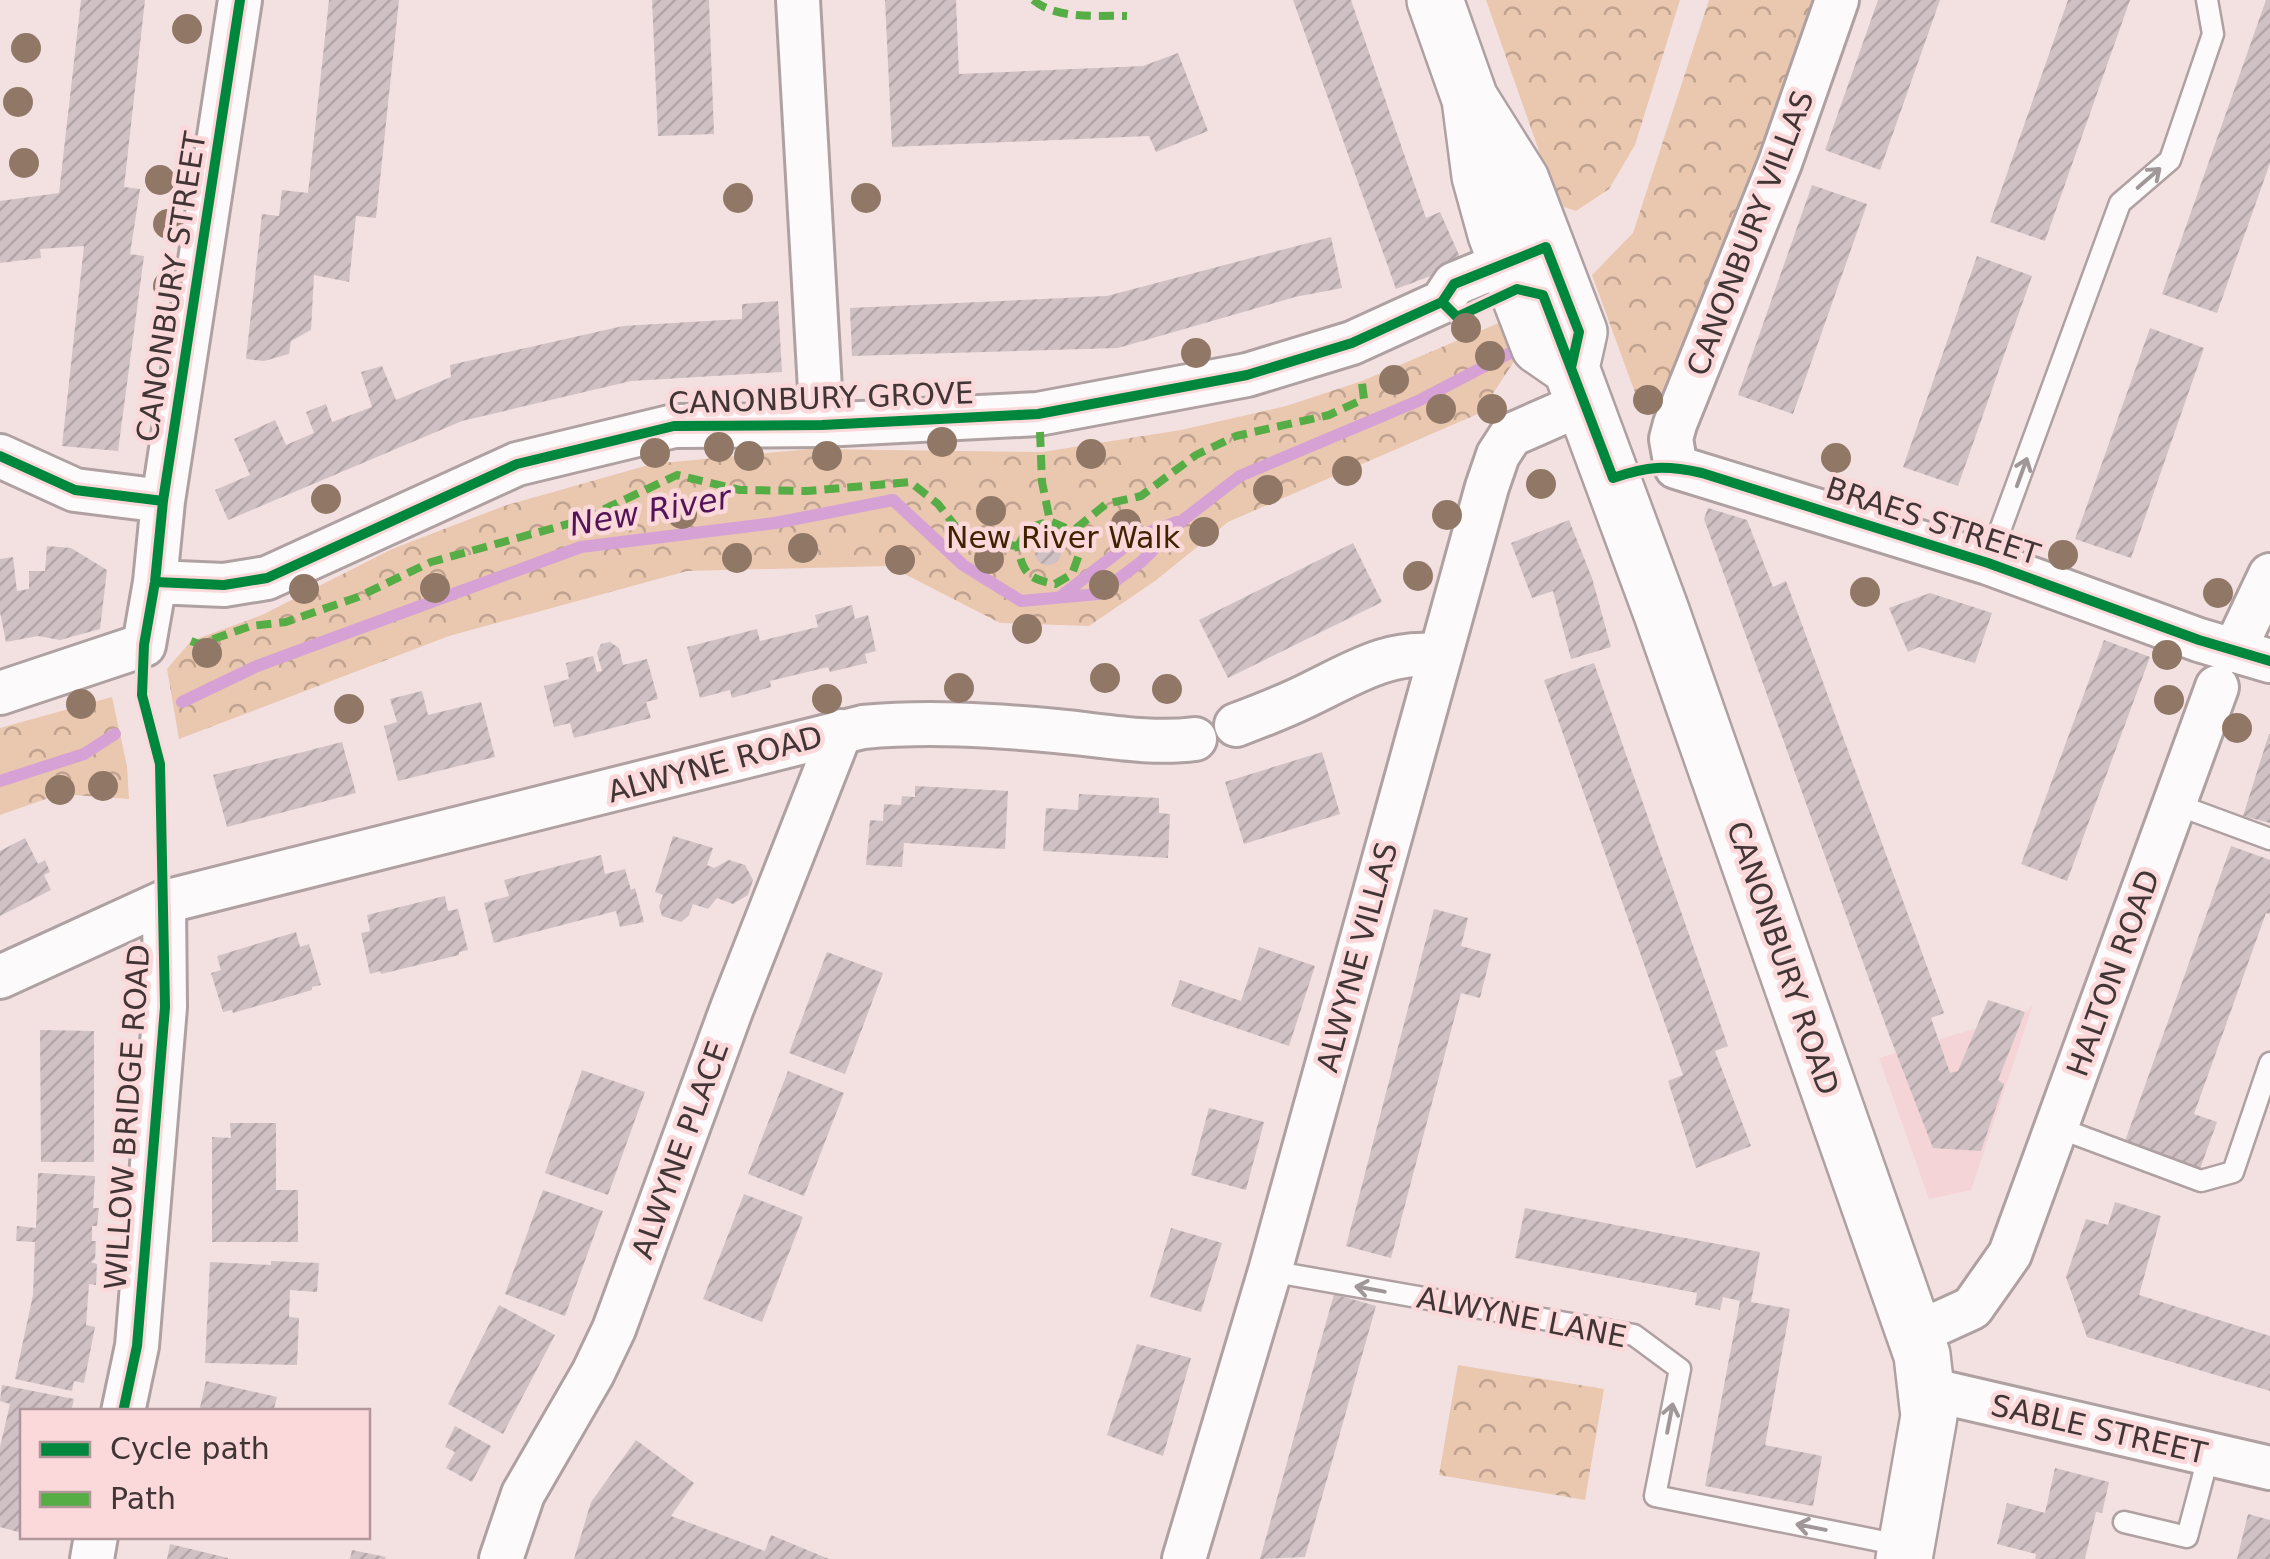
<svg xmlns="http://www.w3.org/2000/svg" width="2270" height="1559" font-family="'DejaVu Sans',sans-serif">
<defs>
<pattern id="park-crowns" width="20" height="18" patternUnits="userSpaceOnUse" patternTransform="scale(2.5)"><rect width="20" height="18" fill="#eac7af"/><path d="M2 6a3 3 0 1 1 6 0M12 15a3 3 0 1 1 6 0" fill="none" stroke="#bfa28f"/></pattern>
<pattern id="building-hatch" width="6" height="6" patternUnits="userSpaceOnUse" patternTransform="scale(2.5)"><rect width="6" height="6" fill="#cfc1c4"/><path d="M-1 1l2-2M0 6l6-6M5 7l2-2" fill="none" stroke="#b3a6a9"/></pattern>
</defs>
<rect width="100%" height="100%" fill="#f3e1e2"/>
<path fill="#f4d4d6" d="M2033,1005L1971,1190L1929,1199L1879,1058L2025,1013Z"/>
<path fill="url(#park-crowns)" d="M1486,0H1680L1635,145L1609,189L1576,211L1558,205Z
M1709,0H1818L1666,413L1641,409L1592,275L1633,233Z
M1501,322L1515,360L1480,413L1228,522L1155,581L1089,626L1000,623L889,566L687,571L449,636L179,739L167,669L191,641L262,615L392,549L504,506L652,464L810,449L1042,452L1181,430L1286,406L1362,381Z
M112,697L127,766L129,799L60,794L0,815V728Z
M1458,1365L1604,1389L1585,1500L1439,1475Z"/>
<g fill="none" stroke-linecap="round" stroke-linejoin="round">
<path stroke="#d6a1d4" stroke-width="12" d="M1060,597L1139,536L1177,522
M182,702L257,666L581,547L775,523L893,500L963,565L1021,601L1098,594L1141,562L1183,520L1240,476L1418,401L1512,352
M0,781L84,754L115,734"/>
</g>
<path fill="url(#building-hatch)" d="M81,0H145L124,187L140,189L130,254L144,256L118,451L62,446L84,246L40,249L41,258L0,263V201L59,193Z
M329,0H399L376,218L356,216L349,282L314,275L311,330L291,341L289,354L264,361L246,359L262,214L279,216L282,190L308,193Z
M652,0H709L714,134L658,136Z
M885,0H956L959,74L1143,66L1178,53L1208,131L1156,152L1149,136L892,147Z
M1293,0H1351L1426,218L1440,212L1463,264L1396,289Z
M1878,0H1940L1880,170L1825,150Z
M2068,0H2130L2045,241L1990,222Z
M2266,0H2270V163L2217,313L2162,294Z
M1812,185L1867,204L1793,414L1738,395Z
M1331,237L1342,288L1295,297L1118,348L852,356L850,308L1107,296Z
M1977,256L2032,276L1958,486L1903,467Z
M778,301L782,372L631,381L462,421L228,520L215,490L250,475L234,439L275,420L286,445L314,433L306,412L326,404L332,422L372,407L361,372L382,366L396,400L451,377L450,365L623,326L742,319V304Z
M2150,328L2204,348L2131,558L2075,539Z
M1708,508L1747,520L1773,587L1786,581L1944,1013L1931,1018L1950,1073L1958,1071L1988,1000L2025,1012L1998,1080L2004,1084L1981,1151L1933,1148L1888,1032L1704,519Z
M1569,520L1592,578L1611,647L1571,659L1553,591L1532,598L1511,543Z
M1035 552a13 13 0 1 1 26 0a13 13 0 1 1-26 0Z
M1353,543L1382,602L1228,678L1199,620Z
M47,546L71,548L107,570L100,629L60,640L38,636L6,642L0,612V559L13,557L17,591L29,589V571H45Z
M1930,593L1992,613L1975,663L1919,647L1908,652L1889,608Z
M852,605L855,619L868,615L876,651L865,654L867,663L830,672L828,667L770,681L771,687L732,698L730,690L700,698L687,647L757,629L760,641L818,627L815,615Z
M2104,640L2150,657L2067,881L2021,864Z
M610,642L619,648L623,665L647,659L658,699L646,702L651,718L574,738L570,723L554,727L544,686L569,679L566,663L593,656L597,672L602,671L597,653L601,644Z
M1594,663L1728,1046L1715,1051L1751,1146L1696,1168L1668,1081L1683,1075L1544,680Z
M422,691L428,715L481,702L495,757L398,781L384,726L397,722L390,699Z
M2269,734H2270V823L2243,816Z
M342,742L356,793L227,827L213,775Z
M1322,752L1340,814L1244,844L1225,782Z
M915,786L1008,791L1005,849L904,843L902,867L866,865L870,820L883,821L884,804L901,805L902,796L915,797Z
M1079,794L1159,798V813L1170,814L1168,858L1043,851L1046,808L1078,810Z
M673,836L713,848L707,865L714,868L729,860L745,865L753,880L748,895L733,904L717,898L708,909L693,904L689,915L681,922L662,916L659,906L663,895L655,892Z
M25,838L38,864L45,860L50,872L44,875L51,890L0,916V851Z
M2231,846L2270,860V914L2266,913L2194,1114L2217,1122L2200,1169L2125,1141Z
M601,855L605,874L625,869L631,890L635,888L644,922L620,927L616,911L494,943L484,903L509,896L504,880Z
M445,896L448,911L458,909L468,950L459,952V955L381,974L380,971L370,974L361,933L370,931L367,915Z
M1434,909L1468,918L1461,946L1491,954L1480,998L1461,993L1391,1258L1346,1246Z
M296,932L300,947L309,944L321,985L312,987V990L233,1013L232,1010L223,1012L211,973L221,970L217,956Z
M1259,947L1315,966L1289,1046L1171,1006L1180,980L1241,1001Z
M827,952L883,973L845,1074L789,1053Z
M40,1030L94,1031V1162H41Z
M582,1070L645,1092L608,1195L545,1173Z
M788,1071L844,1093L804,1196L748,1174Z
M1209,1108L1264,1122L1246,1190L1191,1175Z
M230,1123H276V1190H298V1242H212V1137L231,1138Z
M38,1173L95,1176L93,1208H99L97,1226H92V1241H96L95,1259L91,1262L97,1264L96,1285L89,1284L86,1325L95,1327L84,1383L74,1381L72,1391L15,1379L33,1295L35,1242L16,1241L17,1226L36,1228Z
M543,1190L603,1211L565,1316L505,1294Z
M744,1194L803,1217L762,1322L703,1299Z
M2115,1202L2161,1216L2139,1295L2270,1336V1391L2087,1337L2066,1277L2086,1219L2108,1225Z
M1525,1208L1760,1252L1751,1302L1790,1309L1765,1445L1822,1456L1813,1506L1705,1486L1740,1301L1723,1297L1720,1310L1695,1305L1697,1293L1515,1258Z
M1171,1228L1222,1243L1201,1312L1150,1297Z
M271,1261L319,1263L317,1292L290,1290L289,1317L299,1318L297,1365L205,1363L210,1262L271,1265Z
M1334,1294L1376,1306L1305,1557L1260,1559Z
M499,1305L555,1335L503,1434L448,1404Z
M1137,1344L1191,1358L1163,1456L1107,1435Z
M206,1381L277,1397L273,1412H199Z
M2,1385L74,1399L71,1412H22V1533L0,1527V1447L10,1404L0,1401Z
M455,1426L491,1446L472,1482L446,1468L455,1452L445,1447Z
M636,1440L694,1483L671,1516L765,1551L771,1535L829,1559H574L591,1502Z
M2055,1468L2109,1482L2102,1513L2096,1512L2085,1559H2035L2036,1554L1997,1544L2007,1503L2045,1513Z
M2248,1514L2270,1520V1559H2237Z
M170,1544L228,1558V1559H167Z
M352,1550L386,1557L385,1559H350Z"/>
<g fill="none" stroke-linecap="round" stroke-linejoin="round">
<defs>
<path id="lane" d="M1988,563L2120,203L2170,160L2213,34L2207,0
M2175,804L2270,839
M2056,1127L2201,1181L2233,1172L2270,1063
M1270,1271L1634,1335L1680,1369L1655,1496L1905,1546
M2124,1522L2187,1537L2209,1454"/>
<path id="street" d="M798,0L822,425
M1837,0L1780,163L1675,424L1671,439L1676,467L1988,563L2199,640L2270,661
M0,456L75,490L163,501
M155,582L224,585L267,578L517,464L674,426L822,425L1038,414L1247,375L1352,343L1442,302L1454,284L1507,262
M2234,651L2270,575
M0,693L144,645L155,582L163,501L240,0
M1236,725C1260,716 1284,707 1308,695C1352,674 1389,649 1439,656
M0,977L164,902L863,727C927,721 992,725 1056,731C1101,735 1150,745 1195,739
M1915,1334L1972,1308L2010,1254L2217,687
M1928,1389L2270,1468
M123,1412L137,1346L165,1007L164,902
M92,1559L96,1536
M501,1559L523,1494L593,1373L614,1329L732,1008L841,731
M1184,1559L1270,1271L1487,487L1498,455L1511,435L1584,403"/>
<path id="primary" d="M1435,0L1470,99L1480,176L1496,234L1539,346L1571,368
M1470,99L1521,180L1579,332L1571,368L1661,611L1922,1355L1929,1416L1904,1559"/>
</defs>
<use href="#lane" stroke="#afa1a2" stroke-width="25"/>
<use href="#street" stroke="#afa1a2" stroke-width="48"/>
<use href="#primary" stroke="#afa1a2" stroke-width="60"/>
<use href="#lane" stroke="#fdfafb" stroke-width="20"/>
<use href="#street" stroke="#fdfafb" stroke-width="42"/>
<use href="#primary" stroke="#fdfafb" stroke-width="55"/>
<path stroke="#56ac45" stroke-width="8" stroke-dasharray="15 8" stroke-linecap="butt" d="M1033,0C1058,20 1096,15 1127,16
M1040,432L1042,482L1050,521L1073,531
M1018,546L1028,528L1050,521
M191,641L199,644L251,626L286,622L358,597L431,562L579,521L677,475L740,490L807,491L910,482L938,504L959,531L988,543L1018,546C1022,573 1029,579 1055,584L1072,574L1080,552L1073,531L1106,504L1141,496L1196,455L1236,436L1329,415L1364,399L1361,376"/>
<defs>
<path id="cycleway" d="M1442,302L1457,317L1517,289L1543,295L1613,478C1648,466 1665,465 1702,473L1988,563L2199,640L2270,661
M0,456L75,490L163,501
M155,582L224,585L267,578L517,464L674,426L822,425L1038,414L1247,375L1352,343L1442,302L1454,284L1546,247L1579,332L1571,368
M123,1412L137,1346L165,1007L160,764L142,695L144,645L155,582L163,501L240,0"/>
</defs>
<use href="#cycleway" stroke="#fbd9db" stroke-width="16"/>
<use href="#cycleway" stroke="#00873e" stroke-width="10"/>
</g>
<g fill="#917866">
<circle cx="187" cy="29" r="15"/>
<circle cx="26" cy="48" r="15"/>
<circle cx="18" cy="102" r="15"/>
<circle cx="24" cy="163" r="15"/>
<circle cx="160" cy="180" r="15"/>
<circle cx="738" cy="198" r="15"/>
<circle cx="866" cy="198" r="15"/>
<circle cx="168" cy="224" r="15"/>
<circle cx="168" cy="286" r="15"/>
<circle cx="1466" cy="328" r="15"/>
<circle cx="1196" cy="353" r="15"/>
<circle cx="1490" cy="356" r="15"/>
<circle cx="1394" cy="380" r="15"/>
<circle cx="1648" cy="400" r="15"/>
<circle cx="1441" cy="409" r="15"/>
<circle cx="1492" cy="409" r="15"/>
<circle cx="942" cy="442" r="15"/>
<circle cx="719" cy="447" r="15"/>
<circle cx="655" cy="453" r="15"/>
<circle cx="1091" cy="454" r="15"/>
<circle cx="749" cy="456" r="15"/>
<circle cx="827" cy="456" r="15"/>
<circle cx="1836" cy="458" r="15"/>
<circle cx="1347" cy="471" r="15"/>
<circle cx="1541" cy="484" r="15"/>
<circle cx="1268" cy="490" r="15"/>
<circle cx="326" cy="499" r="15"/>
<circle cx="991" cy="511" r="15"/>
<circle cx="682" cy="514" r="15"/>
<circle cx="1447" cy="515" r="15"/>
<circle cx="1126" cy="524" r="15"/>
<circle cx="1204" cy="532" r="15"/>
<circle cx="803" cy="548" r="15"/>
<circle cx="2063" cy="555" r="15"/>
<circle cx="737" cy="558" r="15"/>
<circle cx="989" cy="559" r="15"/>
<circle cx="900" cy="560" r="15"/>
<circle cx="1418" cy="576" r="15"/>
<circle cx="1104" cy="585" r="15"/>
<circle cx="435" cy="588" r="15"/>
<circle cx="304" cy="589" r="15"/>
<circle cx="1865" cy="592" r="15"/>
<circle cx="2218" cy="593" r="15"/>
<circle cx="1027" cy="629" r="15"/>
<circle cx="207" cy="653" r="15"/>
<circle cx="2167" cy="655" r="15"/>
<circle cx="1105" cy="678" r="15"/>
<circle cx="959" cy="688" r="15"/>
<circle cx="1167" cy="689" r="15"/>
<circle cx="827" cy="699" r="15"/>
<circle cx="2169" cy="700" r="15"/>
<circle cx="81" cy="704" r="15"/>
<circle cx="349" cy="709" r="15"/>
<circle cx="2237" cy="728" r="15"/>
<circle cx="103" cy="786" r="15"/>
<circle cx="60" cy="790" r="15"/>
</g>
<defs><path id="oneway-shaft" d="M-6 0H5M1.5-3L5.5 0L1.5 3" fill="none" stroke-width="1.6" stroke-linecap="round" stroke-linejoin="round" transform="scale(2.5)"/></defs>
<g stroke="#a09898">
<use href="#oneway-shaft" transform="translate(2149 178) rotate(-41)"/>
<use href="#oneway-shaft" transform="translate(2022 472) rotate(-70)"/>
<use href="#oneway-shaft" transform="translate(1370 1289) rotate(-170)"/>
<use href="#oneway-shaft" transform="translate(1670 1418) rotate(-79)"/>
<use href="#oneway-shaft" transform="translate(1811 1527) rotate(-169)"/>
</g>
<g text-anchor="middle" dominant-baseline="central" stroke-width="9" stroke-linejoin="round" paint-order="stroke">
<g font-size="30" fill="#423536" stroke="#fbd9db">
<text transform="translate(1750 233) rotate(-69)">CANONBURY VILLAS</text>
<text transform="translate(171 287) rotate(-81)">CANONBURY STREET</text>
<text transform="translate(821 398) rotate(-2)">CANONBURY GROVE</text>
<text transform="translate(1933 521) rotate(18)">BRAES STREET</text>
<text transform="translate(715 764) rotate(-15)">ALWYNE ROAD</text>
<text transform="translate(1357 957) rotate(-75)">ALWYNE VILLAS</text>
<text transform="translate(1783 958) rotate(71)">CANONBURY ROAD</text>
<text transform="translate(2113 973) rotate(-70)">HALTON ROAD</text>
<text transform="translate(127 1117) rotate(-86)">WILLOW BRIDGE ROAD</text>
<text transform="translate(680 1150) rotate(-70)">ALWYNE PLACE</text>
<text transform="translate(1522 1317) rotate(11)">ALWYNE LANE</text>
<text transform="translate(2099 1429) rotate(13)">SABLE STREET</text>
</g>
<g font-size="30" fill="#402201" stroke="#fbd9db">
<text x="1063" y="537">New River Walk</text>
</g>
<g font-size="32" font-style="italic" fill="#531458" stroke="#fbd9db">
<text transform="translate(650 511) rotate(-10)">New River</text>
</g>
</g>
<rect x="20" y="1409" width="350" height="130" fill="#fbd9db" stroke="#b19799" stroke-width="2.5"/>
<rect x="40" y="1442" width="50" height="15" fill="#00873e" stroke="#b19799" stroke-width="2.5"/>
<text x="110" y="1459" font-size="30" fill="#423536">Cycle path</text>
<rect x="40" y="1492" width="50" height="15" fill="#56ac45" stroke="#b19799" stroke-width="2.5"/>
<text x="110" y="1509" font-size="30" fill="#423536">Path</text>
</svg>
